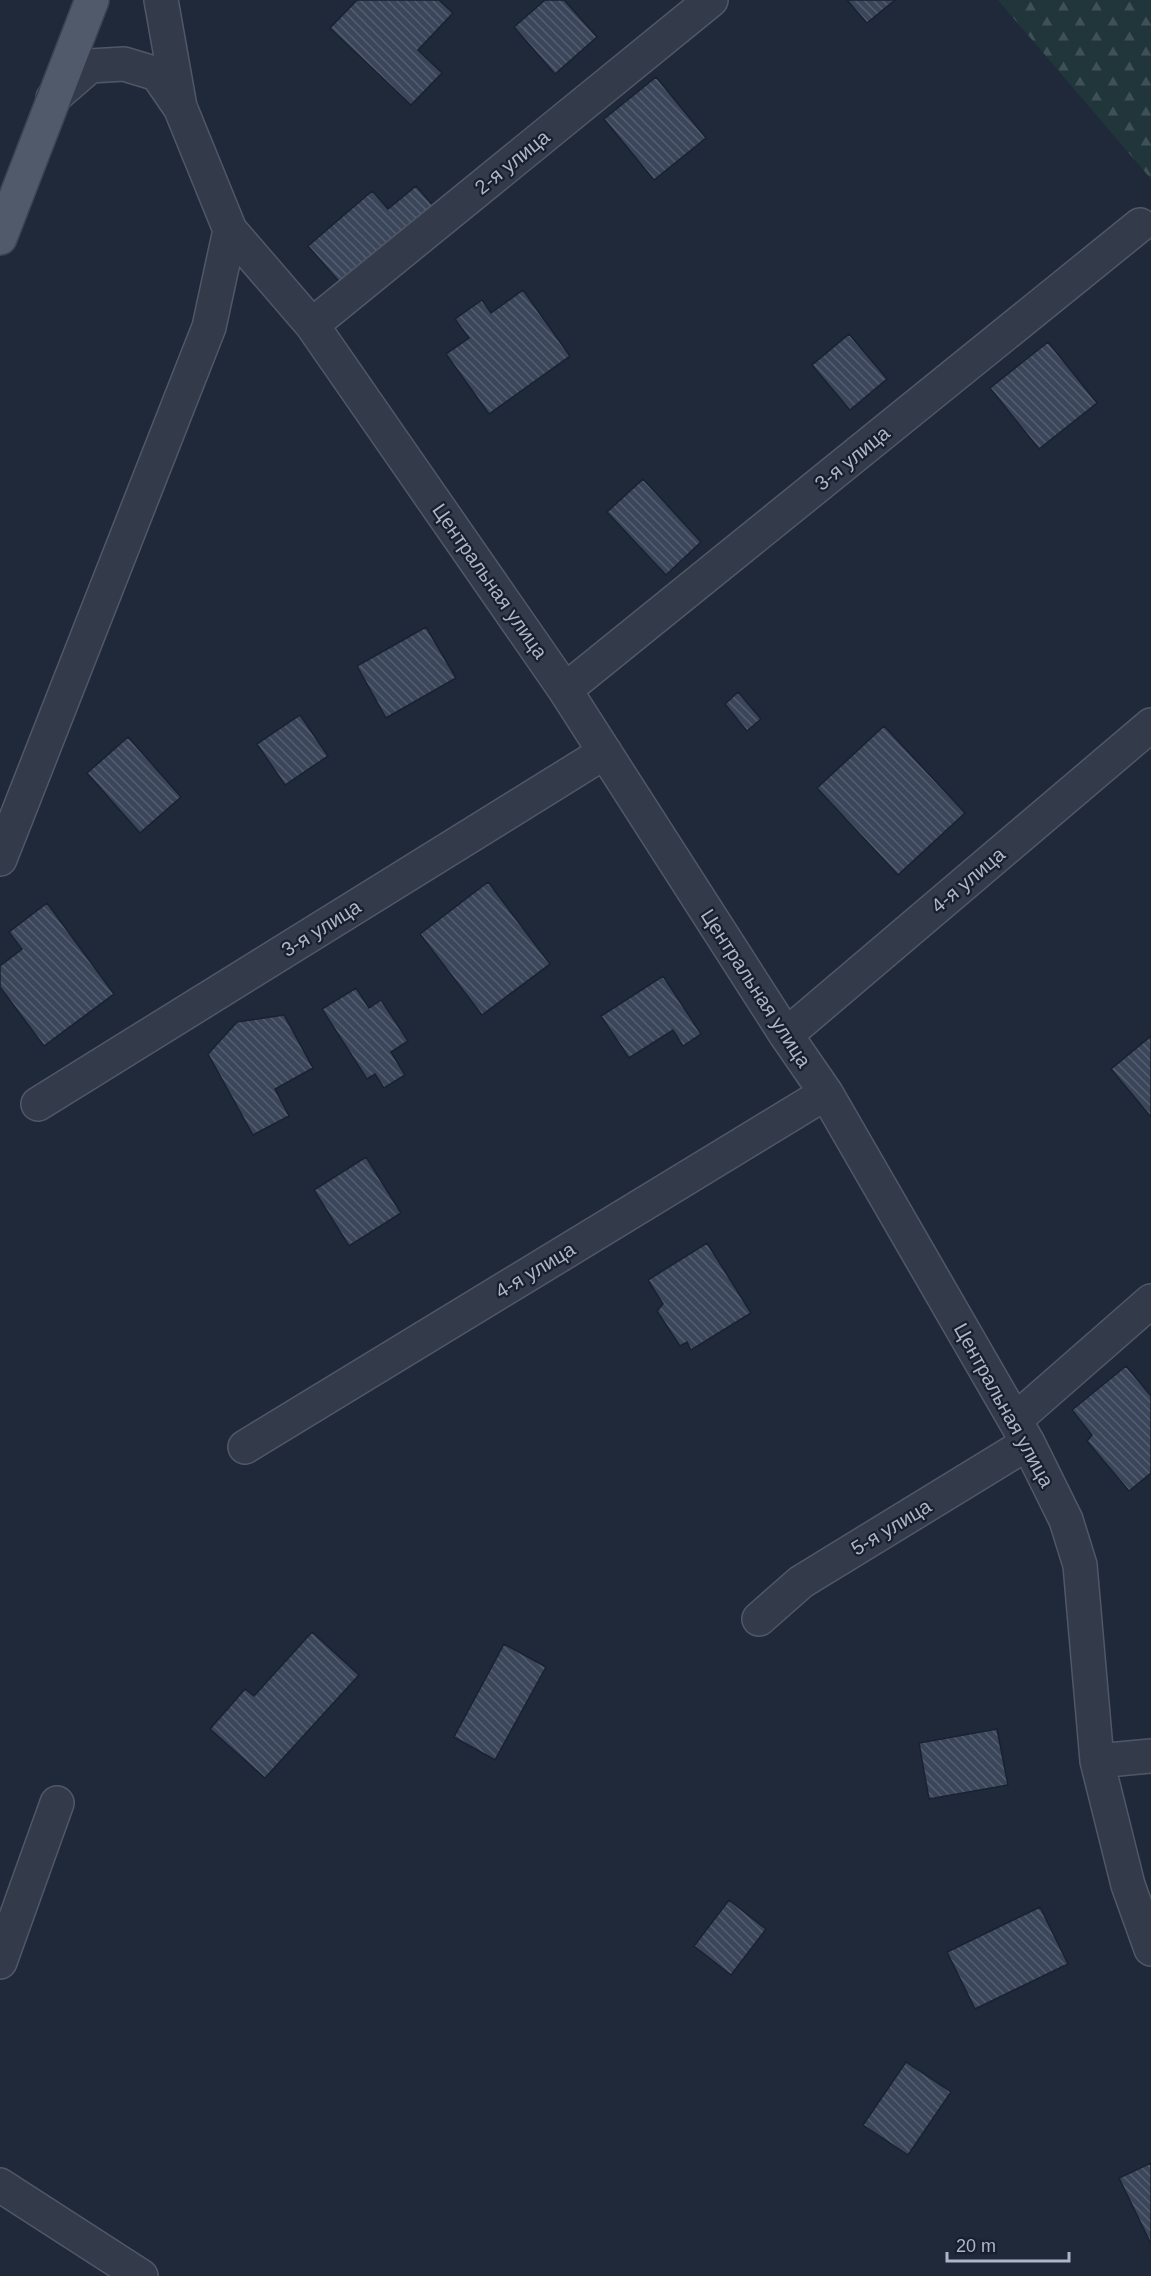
<svg xmlns="http://www.w3.org/2000/svg" width="1151" height="2276" font-family="Arial,sans-serif">
<defs>
<pattern id="forest-firs" width="22" height="20" patternUnits="userSpaceOnUse" patternTransform="scale(1.5)"><rect width="22" height="20" fill="#21363b"/><path d="M5 1l3.5 6h-7zM16 11l3.5 6h-7z" fill="#3f5156"/></pattern>
<pattern id="building-back-hatch" width="6" height="6" patternUnits="userSpaceOnUse" patternTransform="scale(1.5)"><rect width="6" height="6" fill="#3b465b"/><path d="M-1 5l2 2M0 0l6 6M5-1l2 2" fill="none" stroke="#555e71"/></pattern>
</defs>
<rect width="100%" height="100%" fill="#1f293a"/>
<path fill="url(#forest-firs)" d="M998,0H1151V179Z"/>
<path fill="url(#building-back-hatch)" stroke="#1a2231" stroke-width="1.5" d="M357,0H439L453,13L418,50L442,73L411,105L330,28Z
M545,0H564L597,37L555,74L514,27Z
M847,0H895L867,23Z
M656,77L706,138L654,180L604,119Z
M416,186L435,208L343,286L308,246L372,191L388,209Z
M523,290L570,356L489,414L446,354L469,338L455,319L482,300L491,313Z
M849,334L887,379L850,410L812,365Z
M1048,342L1097,403L1039,449L990,388Z
M643,479L701,542L666,575L607,512Z
M426,627L456,678L386,718L357,666Z
M738,692L761,719L747,731L725,704Z
M300,715L328,756L285,785L257,744Z
M884,726L965,813L898,875L817,788Z
M128,737L181,797L140,833L87,773Z
M488,882L550,964L482,1015L420,934Z
M47,903L114,994L44,1046L0,987V966L22,949L9,932Z
M663,976L701,1034L683,1046L673,1030L629,1058L601,1016Z
M356,988L369,1008L381,1000L408,1041L391,1052L405,1075L384,1088L375,1074L367,1079L322,1009Z
M284,1015L313,1068L275,1089L289,1116L253,1135L208,1054L237,1022Z
M1151,1036V1117L1111,1069Z
M366,1157L401,1213L349,1246L314,1190Z
M707,1243L751,1313L691,1350L687,1342L680,1346L657,1311L663,1304L648,1280Z
M1126,1366L1151,1396V1473L1129,1491L1087,1441L1092,1435L1072,1410Z
M312,1632L359,1675L265,1778L210,1729L245,1689L254,1696Z
M504,1644L546,1667L495,1760L454,1737Z
M997,1729L1008,1785L929,1799L919,1743Z
M729,1900L766,1929L731,1975L694,1946Z
M1040,1907L1068,1964L975,2009L947,1952Z
M906,2062L951,2092L908,2155L863,2125Z
M1151,2163V2244L1119,2178Z"/>
<g fill="none" stroke-linecap="round" stroke-linejoin="round">
<defs>
<path id="minor" d="M161,0L180,107L230,230L312,325L565,690L786,1035L826,1093L1028,1443L1066,1520L1080,1565L1097,1761L1128,1885L1151,1949
M53,98L90,66L124,64L157,74L179,106
M312,325L711,0
M565,690L1140,225
M0,859L209,327L230,230
M786,1035L1151,725
M38,1104L605,752
M1015,1420L1151,1301
M245,1447L826,1093
M759,1619L801,1582L1028,1443
M1097,1761L1151,1756
M0,1962L57,1803
M0,2185L141,2276"/>
<path id="major" d="M0,238L92,0"/>
</defs>
<use href="#minor" stroke="#505868" stroke-width="36"/>
<use href="#major" stroke="#3c4454" stroke-width="36"/>
<use href="#minor" stroke="#333b4a" stroke-width="33"/>
<use href="#major" stroke="#505a6b" stroke-width="33"/>
</g>
<g text-anchor="middle" dominant-baseline="central" stroke-width="4.5" stroke-linejoin="round" paint-order="stroke">
<g font-size="20" fill="#adb5c7" stroke="#18202f">
<text transform="translate(512 162) rotate(-39)">2-я улица</text>
<text transform="translate(852 458) rotate(-39)">3-я улица</text>
<text transform="translate(490 581) rotate(55)">Центральная улица</text>
<text transform="translate(968 880) rotate(-40)">4-я улица</text>
<text transform="translate(321 928) rotate(-32)">3-я улица</text>
<text transform="translate(756 988) rotate(57)">Центральная улица</text>
<text transform="translate(535 1270) rotate(-31)">4-я улица</text>
<text transform="translate(1004 1405) rotate(61)">Центральная улица</text>
<text transform="translate(891 1527) rotate(-31)">5-я улица</text>
</g>
</g>
<path d="M947 2252v9h122v-9" fill="none" stroke="#adb5c7" stroke-width="3"/>
<text x="956" y="2252" font-size="18" fill="#adb5c7" stroke="#18202f" stroke-width="4.5" paint-order="stroke">20 m</text>
</svg>
